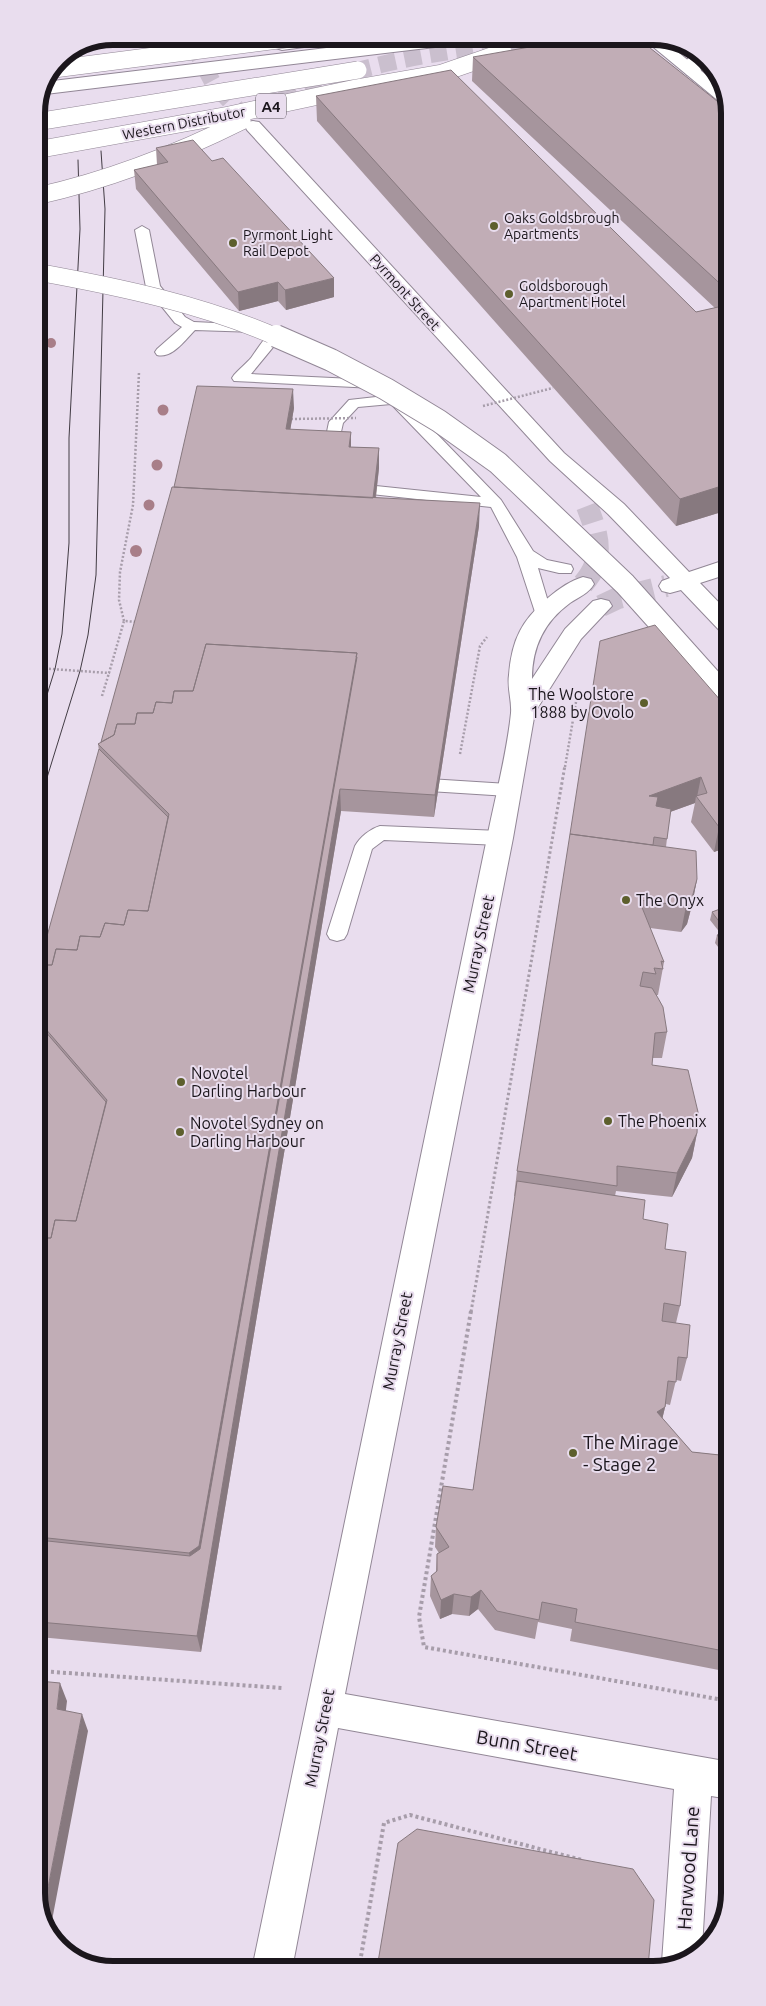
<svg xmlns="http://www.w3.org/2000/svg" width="766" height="2006" font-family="Ubuntu,sans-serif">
<rect width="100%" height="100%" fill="#e9ddee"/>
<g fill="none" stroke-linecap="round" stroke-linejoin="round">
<path stroke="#cabfce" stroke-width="17" stroke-dasharray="17 9" stroke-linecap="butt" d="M192,43L213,83L253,126"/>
<path stroke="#cabfce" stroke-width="22" stroke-dasharray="22 11" stroke-linecap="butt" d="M583,584C606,558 598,535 587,506
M601,606L618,598L666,586"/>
<path stroke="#cabfce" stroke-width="17" stroke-dasharray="17 9" stroke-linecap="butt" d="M258,111C281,99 303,88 327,80C403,54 484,47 563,36"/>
<defs>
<path id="service" d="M142,226L149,230L160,286L185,317L194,322L255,325L262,329L260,332L195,330C185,340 172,359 157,355L155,352L157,349L182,327L175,323L146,287L135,230Z
M282,328L289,332L274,346L251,374L374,380L379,381L381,384L379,387L374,388L234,381L232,378L234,375C239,369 246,364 251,358C260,346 266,332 282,328Z
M394,395L400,396L501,500L533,551L547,560L571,565L573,569L571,573H559L538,568L552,615L550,619L544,620L538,619L536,615L517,557L491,507L371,494L368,491L371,488L376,486L481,497L391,404L358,407L343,423L336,454H326L323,451L329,422L349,400Z
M413,778L508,784L514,785L517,790L514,795L508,796L413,790L407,788L404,784L407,780Z
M380,826L500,831L507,833L509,838L507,843L500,845L384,840L372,849L347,934L344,939L337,941L330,939L327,934L355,846C360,837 370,829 380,826Z"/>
<path id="minor" d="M179,36H195L200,43L198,46H186Z
M695,51L704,55L706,58L700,64L701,72L699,75H687L684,63Z
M253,121L259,122L564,453L624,504L689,572L728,559V574L700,583L728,612V633L720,631L681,590L670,593L662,591L659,586L662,581L670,578L608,514L550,461L247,130L245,126L247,122Z
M583,577L591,579L594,584C589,593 579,597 570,603C544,622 532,647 532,679L565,629L593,601L601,599L609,601L612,606L581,639L535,712L513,838L345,1694L730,1762V1799L711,1796L702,1948L673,1967H664L662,1962L674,1789L338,1728L292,1969H252L487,838C495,798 507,753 511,713C512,701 507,688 509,675C510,661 513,644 520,631C530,611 561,583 583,577Z"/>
<path id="primary" d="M640,36H658L726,91L727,105L721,103Z"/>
<path id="motorway" d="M311,36H356L354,39L348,41L282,50L276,48L274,45L276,42Z"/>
</defs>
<use href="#service" stroke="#928796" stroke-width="2"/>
<use href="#minor" stroke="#928796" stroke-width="2"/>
<use href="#primary" stroke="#928796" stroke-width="2"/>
<use href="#motorway" stroke="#928796" stroke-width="2"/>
<path stroke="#a79daa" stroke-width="2" stroke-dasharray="1 1" stroke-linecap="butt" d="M42,338V308"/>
<path stroke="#a79daa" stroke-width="2.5" stroke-dasharray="2 2" stroke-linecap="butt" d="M37,422L42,336
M124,621L119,600L120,572L133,505L139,372
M37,668L109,673L124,621L138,622
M102,696L109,673
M460,754L480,646L487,637
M565,767L576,702"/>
<path stroke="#a79daa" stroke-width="3" stroke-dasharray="2.5 2.5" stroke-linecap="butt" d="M471,1312L565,765"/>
<path stroke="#a79daa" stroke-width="4" stroke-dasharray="3 3" stroke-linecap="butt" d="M471,1311L419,1617L424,1647L729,1701
M39,1671L282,1688
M359,1968L384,1823L410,1815L582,1860"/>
<use href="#service" fill="#fff" fill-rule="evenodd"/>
<use href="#minor" fill="#fff" fill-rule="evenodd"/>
<use href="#primary" fill="#fff" fill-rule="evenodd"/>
<use href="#motorway" fill="#fff" fill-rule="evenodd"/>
<path stroke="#423c44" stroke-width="1" d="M37,727L55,669L62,634L69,543V438L80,229L78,160
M37,810L80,671L88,635L96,575L105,209L101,151"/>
<defs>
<path id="service-bridge" d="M45,88L476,36"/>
<path id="motorway-bridge-far1" d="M54,69L309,36
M36,122L358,70
M36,150L229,115L356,88L442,73L503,52
M37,196C109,180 176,154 242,121
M37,272C119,287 202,304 279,338"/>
<path id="motorway-bridge" d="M276,336L331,360L386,389L439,421L498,463L625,584L728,699"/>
</defs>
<use href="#service-bridge" stroke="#928796" stroke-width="14" stroke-linecap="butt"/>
<use href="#motorway-bridge-far1" stroke="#928796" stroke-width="18" stroke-linecap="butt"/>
<use href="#motorway-bridge" stroke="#928796" stroke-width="24" stroke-linecap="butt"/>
<path stroke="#a79daa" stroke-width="2.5" stroke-dasharray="2 2" stroke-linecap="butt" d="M483,406L553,388
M291,419L356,418"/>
<use href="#service-bridge" stroke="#fff" stroke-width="12"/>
<use href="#motorway-bridge-far1" stroke="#fff" stroke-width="17"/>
<use href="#motorway-bridge" stroke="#fff" stroke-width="22"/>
</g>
<g fill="#a87e88">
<circle cx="51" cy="343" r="5"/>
<circle cx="163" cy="410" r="5.5"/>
<circle cx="157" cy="465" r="5.5"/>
<circle cx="149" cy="505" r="5.5"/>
<circle cx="136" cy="551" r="6"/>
</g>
<path fill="#a6959d" d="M473,57L727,109L728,510L676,526L317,121L316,96L696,312L715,308L472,81Z
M156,148L334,297L286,310L278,301L239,311L136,189L134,170L157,165Z
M294,408L290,430L351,432V447L379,448V468L376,498L479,526L434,817L341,811L201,1652L39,1637L38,965H39L99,751L98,744L101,742L174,487Z
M655,625L728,847L714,852L691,822L695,803L670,812L666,847L697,879L692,905L687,924L681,932L650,928L664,962L658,995H656L667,1032L662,1058H652V1065L697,1133L692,1158L672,1197L616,1191L615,1196L643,1219L665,1249L680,1306L676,1323L687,1358L681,1381L676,1380L670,1405L666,1404L662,1419L692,1452L729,1456V1672L570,1641L572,1629L538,1622L535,1639L495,1630L478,1609L469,1616L452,1614L440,1619L430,1596L431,1576L436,1572L437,1554L439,1553L435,1547L436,1527L473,1490L515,1196H514L517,1171Z
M728,906V960L715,943L717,935L721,934L710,920L712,912Z"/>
<path fill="#87797f" d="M334,278V297L286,310L285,290Z
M278,282V301L239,311L238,292Z
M293,389L294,408L287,449L286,429Z
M351,432V451L349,447Z
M379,448V468L373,518V498Z
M728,484V510L676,526L680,499Z
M480,503L479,526L434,817L435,795Z
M357,653V680L203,1566L193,1573L189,1553Z
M701,777L697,797L696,796L695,803L645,821L649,796Z
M340,789L341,811L201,1652L197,1636Z
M728,823V847L714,852L719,827Z
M697,879L692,905L687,924L681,932L686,906Z
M697,1133L692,1158L672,1197L677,1173Z
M665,1407L660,1429L657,1412Z
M481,1590L478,1609L469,1616L471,1597Z
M454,1594L452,1614L440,1619L441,1600Z
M60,1683L67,1701L64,1726L57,1709Z
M82,1714L88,1731L50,1931L42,1918Z"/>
<path fill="#c1adb6" stroke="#87797f" d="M592,36H635L727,109V290L473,57Z
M451,70L696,312L727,305L728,484L680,499L316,96Z
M193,140L212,161L223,158L334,278L285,290L278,282L238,292L134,170L168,162L156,148Z
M197,386L293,389L286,429L351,432L349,447L379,448L373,498L174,487Z
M172,487L480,503L435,795L340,789L197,1636L39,1622L38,1540L190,1556L200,1549L357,657H356L357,653L206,644L193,691H174L172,703L156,702L153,713H137L135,724H117L114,735L101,742Z
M655,625L728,709V823L719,827L696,796L707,793L701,777L649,796L658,797L656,806L671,809L667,839L654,837L653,845L570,834L600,641Z
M206,644L357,653L199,1546L189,1553L38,1537V1238H51L55,1220L76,1221L107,1100L38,1020V965H52L56,949L77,950L80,936L100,937L105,923L124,925L128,910L148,911L169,814L98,744L114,735L117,724H135L137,713H153L156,702L172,703L174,691H193Z
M99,749L168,817L148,911L128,910L124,925L105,923L100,937L80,936L77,950L56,949L52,965H39Z
M570,834L696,851L697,879L692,898L686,906L639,900L664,962L661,961L663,969L654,968L656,974L643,972L640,986L652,988L658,998L663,1007L667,1032L655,1033L652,1065L688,1070L698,1112L697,1133L677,1173L617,1166V1186L517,1171Z
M728,906V950L717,935L727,932L712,912Z
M38,1023L106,1102L76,1221L55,1220L51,1238H38Z
M517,1181L645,1200L643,1219L668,1224L665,1249L686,1252L680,1306L664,1303L662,1321L690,1325L687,1358L678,1357L676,1382L668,1381L665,1407L657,1412L692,1452L729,1456V1652L575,1622L577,1609L542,1602L539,1620L497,1611L481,1590L471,1597L454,1594L441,1600L431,1576L437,1571V1554L449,1547L436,1527L443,1486L473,1490Z
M39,1681L60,1683L57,1709L82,1714L42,1918L39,1913Z
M417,1829L633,1869L654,1900L648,1967L377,1968L398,1843Z"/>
<g fill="#5d5f2d" stroke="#e9ddee" stroke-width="2">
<circle cx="494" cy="226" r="5"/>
<circle cx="233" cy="243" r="5"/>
<circle cx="509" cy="294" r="5"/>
<circle cx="644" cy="703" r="5"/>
<circle cx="626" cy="900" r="5"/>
<circle cx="181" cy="1082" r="5"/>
<circle cx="608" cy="1121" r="5"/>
<circle cx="180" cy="1132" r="5"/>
<circle cx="573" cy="1453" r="5"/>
</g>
<g text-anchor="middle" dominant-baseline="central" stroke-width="4" stroke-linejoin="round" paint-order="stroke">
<g font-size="14" fill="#1b161c" stroke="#e9ddee">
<text transform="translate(184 123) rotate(-11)">Western Distributor</text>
<text transform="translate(405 292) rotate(48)">Pyrmont Street</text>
</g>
<g font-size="14" fill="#1b161c" stroke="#e9ddee" text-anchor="start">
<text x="504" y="218">Oaks Goldsbrough<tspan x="504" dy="16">Apartments</tspan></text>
<text x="243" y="235">Pyrmont Light<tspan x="243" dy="16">Rail Depot</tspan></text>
<text x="519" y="286">Goldsborough<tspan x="519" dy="16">Apartment Hotel</tspan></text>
</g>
<rect fill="#e9ddee" stroke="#59525b" stroke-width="1" x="256" y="93.5" width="30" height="25" rx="4"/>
<g font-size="15" font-weight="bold" fill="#1b161c">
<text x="271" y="106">A4</text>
</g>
<g font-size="16" fill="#1b161c" stroke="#e9ddee" text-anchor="start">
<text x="634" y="694" text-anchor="end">The Woolstore<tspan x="634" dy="18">1888 by Ovolo</tspan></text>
<text x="636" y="900">The Onyx</text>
<text x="191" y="1073">Novotel<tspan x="191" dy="18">Darling Harbour</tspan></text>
<text x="618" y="1121">The Phoenix</text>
<text x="190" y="1123">Novotel Sydney on<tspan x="190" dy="18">Darling Harbour</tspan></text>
</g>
<g font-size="16" fill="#1b161c" stroke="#e9ddee">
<text transform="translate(478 944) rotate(-78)">Murray Street</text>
<text transform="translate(397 1341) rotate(-79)">Murray Street</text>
<text transform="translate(319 1738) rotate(-79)">Murray Street</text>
</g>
<g font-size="19" fill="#1b161c" stroke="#e9ddee" text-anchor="start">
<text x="583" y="1442">The Mirage<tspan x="583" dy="22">- Stage 2</tspan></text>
</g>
<g font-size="19" fill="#1b161c" stroke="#e9ddee">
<text transform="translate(527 1745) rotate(10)">Bunn Street</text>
<text transform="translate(688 1868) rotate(-86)">Harwood Lane</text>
</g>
</g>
<path d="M0 0H766V2006H0ZM113 45H653A68 68 0 0 1 721 113V1893A68 68 0 0 1 653 1961H113A68 68 0 0 1 45 1893V113A68 68 0 0 1 113 45Z" fill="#e9ddee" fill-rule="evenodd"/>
<path fill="none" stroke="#1b161c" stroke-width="6" d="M113 45H653A68 68 0 0 1 721 113V1893A68 68 0 0 1 653 1961H113A68 68 0 0 1 45 1893V113A68 68 0 0 1 113 45Z"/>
</svg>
